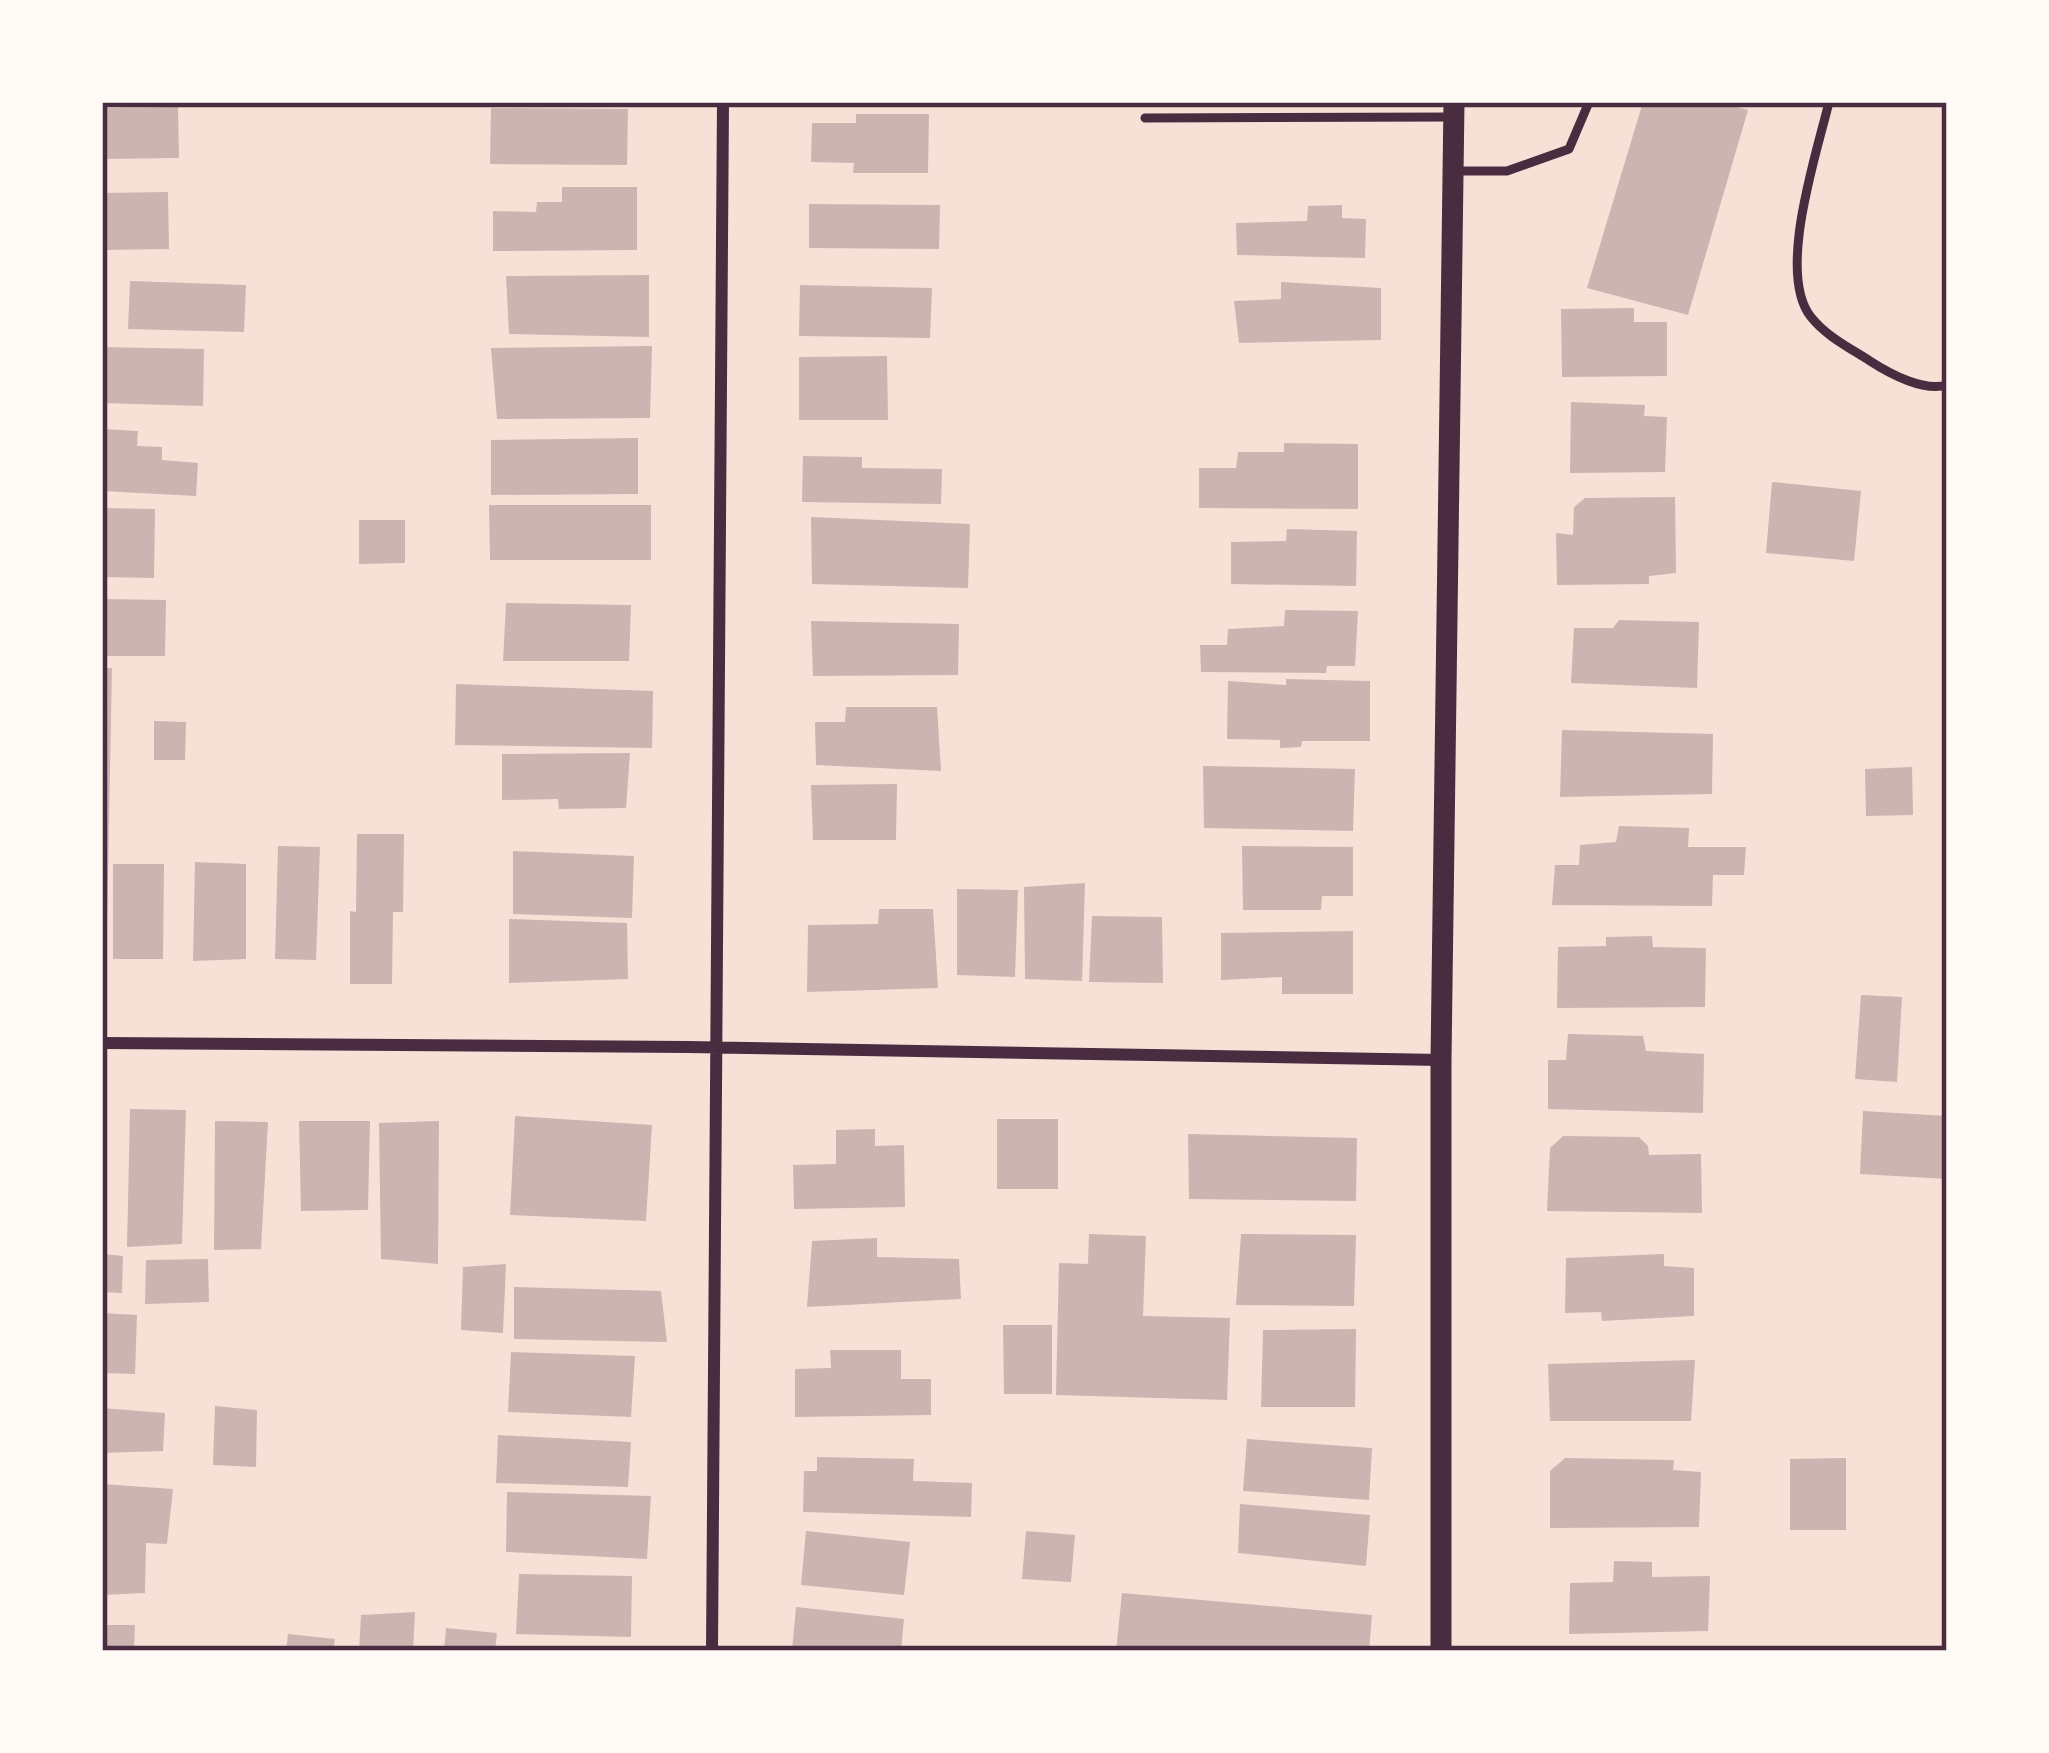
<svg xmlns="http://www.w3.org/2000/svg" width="2049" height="1753" font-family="Helvetica,sans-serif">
<rect width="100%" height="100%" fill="#f7e1d7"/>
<path fill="#ccb4b1" d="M1643,102H1719L1748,110L1688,315L1587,288Z
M178,107L179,158L102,159V108Z
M491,108L628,109L627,165L490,164Z
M856,114H929L928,173H853L854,163L811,162L812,123H856Z
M562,187H637V250L493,251V211L536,212L537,202H562Z
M168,192L169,249L102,250V193Z
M809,204L940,205L939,249L809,248Z
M1342,205V218L1366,219L1365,258L1237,255L1236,223L1307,221L1308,206Z
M649,275V337L509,334L506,276Z
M130,281L246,285L244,332L128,329Z
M1281,282L1381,288V340L1239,343L1234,301L1281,299Z
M800,285L932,288L930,338L799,336Z
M1634,308V322H1667V376L1562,377L1561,309Z
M652,346L650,418L497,419L491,348Z
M102,347L204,349L203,406L102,403Z
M887,356L888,420H799V357Z
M1571,402L1645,405L1644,416L1667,417L1665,472L1570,473Z
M102,429L138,431L137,446L162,447V460L198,463L196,496L102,491Z
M638,438V494L491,495V440Z
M1284,443L1358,444V509L1199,508V468H1236L1238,452H1284Z
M803,456L862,457V468L942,469L941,504L802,502Z
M1772,482L1861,491L1854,561L1766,553Z
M1675,497L1676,573L1649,576V584L1557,585L1556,533L1573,535L1574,507L1585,498Z
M489,505H651V560H490Z
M102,508L155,509L154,578L102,577Z
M811,517L970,524L968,588L812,584Z
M359,520H405V563L359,564Z
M1287,529L1357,531L1356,586L1231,584V542L1286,541Z
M102,599L166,600L165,656H102Z
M506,603L631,605L629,661H503Z
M1285,610L1358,611L1355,666H1327L1326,673L1201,672L1200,645H1227L1228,629L1284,626Z
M1619,620L1699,622L1697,688L1571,683L1574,628H1613Z
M811,621L959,624L958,675L813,676Z
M102,668H112L106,982H102Z
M1286,679L1370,681V741H1302L1301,747L1280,748V740L1227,739L1228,681L1286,685Z
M456,684L653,691L652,748L455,745Z
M846,707H937L941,771L816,765L815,722H845Z
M154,721L186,722L185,760H154Z
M1562,730L1713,734L1712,794L1560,797Z
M630,753L626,808L559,809L558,799L502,800V754Z
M1203,766L1355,769L1353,831L1204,828Z
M1912,767L1913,815L1866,816L1865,769Z
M897,784L896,840H813L811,785Z
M1619,826L1689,828L1688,847H1746L1744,875H1713L1712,906L1552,905L1555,865H1579L1580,845L1616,842Z
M357,834H404L403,912H393L392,984H350V911L356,912Z
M278,846L320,847L316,960L275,959Z
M1242,846L1353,847V896H1322L1321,910H1243Z
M513,851L634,856L632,918L513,914Z
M195,862L246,864V959L193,961Z
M113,864H164L163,959H113Z
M1085,883L1082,981L1025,979L1024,887Z
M957,889L1018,890L1015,977L957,975Z
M879,909H933L938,988L807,992L808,925L878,924Z
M1092,916L1162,917L1163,983L1089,982Z
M509,919L627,923L628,979L509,983Z
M1353,931V994H1282V977L1221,980V933Z
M1652,936L1653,947L1706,948L1705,1007L1557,1008L1558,947L1606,946V937Z
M1861,995L1902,997L1897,1082L1855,1079Z
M1568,1034L1643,1036L1646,1051L1704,1054L1703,1113L1548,1109V1060H1566Z
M130,1109L186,1110L182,1244L127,1247Z
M1863,1111L1947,1116V1179L1860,1174Z
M515,1116L652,1125L646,1221L510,1215Z
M997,1119H1058V1189H997Z
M215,1121L268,1122L261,1249L214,1250Z
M299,1121H370L368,1210L301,1211Z
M439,1121L438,1264L381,1259L379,1123Z
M875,1129V1146L904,1145L905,1207L794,1209L793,1165L836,1164V1130Z
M1188,1134L1357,1138L1356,1201L1189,1199Z
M1563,1136L1639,1137L1648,1146L1649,1155L1701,1154L1702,1213L1547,1211L1550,1148Z
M1089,1234L1146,1236L1143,1316L1230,1318L1227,1400L1056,1395L1059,1263L1088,1264Z
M1241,1234L1356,1235L1354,1306L1236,1305Z
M877,1238V1257L959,1259L961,1299L807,1307L812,1241Z
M102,1254L123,1256L122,1293L102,1292Z
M1664,1254V1266L1694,1268V1316L1602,1321L1601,1312L1565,1313L1566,1258Z
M208,1259L209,1302L145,1304L146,1260Z
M506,1264L503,1333L461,1330L463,1267Z
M514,1287L661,1291L667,1342L514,1339Z
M102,1313L137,1315L135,1374L102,1373Z
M1003,1325H1052V1394H1004Z
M1356,1329L1355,1407H1261L1263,1330Z
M830,1350H901V1379H931V1415L795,1417V1369L831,1368Z
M511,1352L635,1356L631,1417L508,1412Z
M1695,1360L1691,1421H1550L1548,1364Z
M215,1406L257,1410L256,1467L213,1465Z
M102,1408L165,1413L163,1451L102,1453Z
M498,1435L631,1442L628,1487L496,1483Z
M1247,1439L1372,1448L1369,1500L1243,1491Z
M817,1457L914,1459L913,1481L972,1483L971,1517L803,1512L804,1471H817Z
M1565,1458L1674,1460L1673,1470L1701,1472L1699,1527L1550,1528V1471Z
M1846,1458V1530H1790V1459Z
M102,1484L173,1489L167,1544L146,1543L145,1593L102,1595Z
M507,1492L651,1496L647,1559L506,1552Z
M1240,1504L1370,1515L1366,1566L1238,1553Z
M806,1531L910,1542L904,1595L801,1585Z
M1026,1531L1075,1535L1071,1582L1022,1579Z
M1614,1561L1652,1562V1577L1710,1576L1708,1631L1569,1634L1570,1583L1613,1582Z
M519,1574L632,1576L631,1637L516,1634Z
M1122,1593L1372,1615L1369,1651H1116Z
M796,1607L904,1619L901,1651H792Z
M415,1612L413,1651H359L361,1615Z
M102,1625H135L134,1651H102Z
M446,1628L497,1633L495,1651H444Z
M288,1634L335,1639L333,1651H286Z"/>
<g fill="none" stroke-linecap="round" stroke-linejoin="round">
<path stroke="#4a2c40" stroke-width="9" d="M1829,102C1817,153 1776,273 1811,317C1827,337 1850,348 1870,361C1890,374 1924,392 1947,385
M1145,118L1452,117
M1453,171H1507L1569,149L1589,102"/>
<path stroke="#4a2c40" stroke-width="12" d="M102,1043L687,1047L1441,1060
M712,1651L723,102"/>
<path stroke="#4a2c40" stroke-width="21" d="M1441,1651V1060L1454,102"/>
</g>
<rect width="2049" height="1753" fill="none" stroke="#fffaf5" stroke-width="210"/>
<rect x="105" y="105" width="1839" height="1543" fill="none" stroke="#4a2c40" stroke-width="4.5"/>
</svg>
